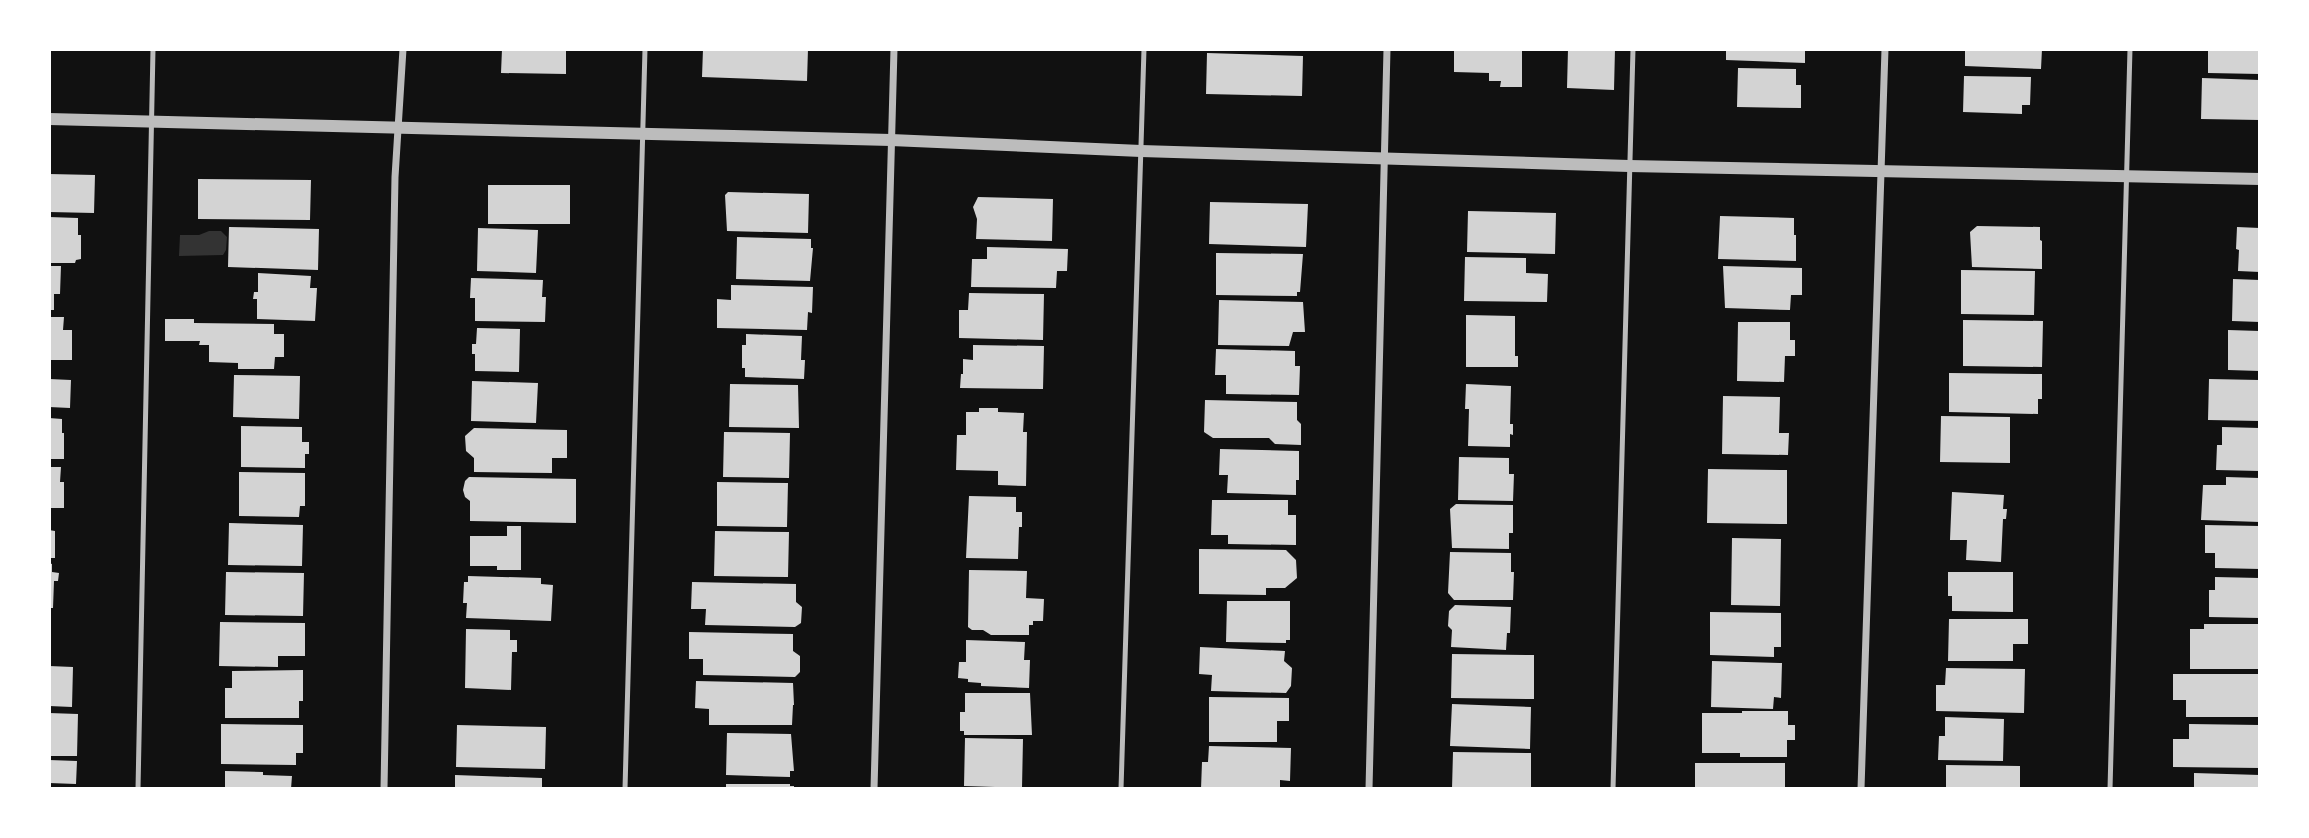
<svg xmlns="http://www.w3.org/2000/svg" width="2309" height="838" font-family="'Playfair Display',serif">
<rect width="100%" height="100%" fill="#111"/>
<path fill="#333" d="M209,231H221L227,237L226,250L223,255L179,256L180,235H199Z"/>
<path fill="#d3d3d3" d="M502,49H566V74L501,73Z
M703,49H808L807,81L702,77Z
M1454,49H1522V87H1500L1501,81H1489V73L1454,72Z
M1568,49H1615L1614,90L1567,88Z
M1726,49H1805V63L1726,60Z
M1965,49H2042L2041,69L1965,66Z
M2208,49H2260V74L2208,73Z
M1207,53L1303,56L1302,96L1206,94Z
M1738,68L1796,69V85H1801V108L1737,107Z
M1964,76L2031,77L2030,105H2022V114L1963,112Z
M2202,78L2260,80V120L2201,119Z
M49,174L95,175L94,213L49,212Z
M198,179L311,180L310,220L198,219Z
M488,185H570V224H488Z
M728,192L809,194L808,233L727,231L725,195Z
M978,197L1053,199L1052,241L976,239L977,219L973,207Z
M1210,202L1308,204L1306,247L1209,244Z
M1468,211L1556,213L1555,254L1467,252Z
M1720,216L1794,218V235H1796V261L1718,259Z
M49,217L78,218V235H81V259L76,260L75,263H49Z
M1977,226L2040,227V240L2042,241V269L1972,267L1970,232Z
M229,227L319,229L318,270L228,267Z
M2237,227L2260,228V272L2238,271L2239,250L2236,249Z
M478,228L538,230L536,273L477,271Z
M737,237L811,239V248H813L810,281L736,279Z
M987,247L1068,249L1067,271H1057L1056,288L971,287L972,259H987Z
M1216,253L1303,254L1300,292H1297V296L1216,295Z
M1465,257L1526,258V273L1548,274L1547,302L1464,301Z
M49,266H61L60,294H54V310H49Z
M1723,266L1802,268V295H1791L1790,310L1725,308Z
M1961,270L2035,271L2034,315L1961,314Z
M258,273L311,276L310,288H317L315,321L257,319V299H253L254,292H258Z
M471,278L543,280L542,297H546L545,322L475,321V298H470Z
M2233,279L2260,280V322L2232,321Z
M731,285L813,287L812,313L808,312L807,330L717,328V299L731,300Z
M969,293L1044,294L1043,340L959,338V310H968Z
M1219,300L1303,302L1305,332H1293L1289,346L1218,345Z
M1466,315L1515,316V356H1518V367H1466Z
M49,317H64L63,330H72V360H49Z
M165,319H194V323L274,324V334H284V357H275L274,369H238V363L209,362V345H199L200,341H165Z
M1963,320L2043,321L2042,367L1963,366Z
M1738,322H1790V340H1795V356H1785L1784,382L1737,381Z
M477,328L520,329L519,372L475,371V354H472V344H476Z
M2228,330L2260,331V371L2228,370Z
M746,334L802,336L801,360H805L804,379L745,377V368H742V345H746Z
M973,345L1044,346L1043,389L960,388L961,374H963V359L973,360Z
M1216,349L1295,351V366H1300L1299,395L1226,394V375H1215Z
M1949,373L2042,374V399H2038V414L1949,412Z
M234,375L300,376L299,419L233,417Z
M49,379L71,380L70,408L49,407Z
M2209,379L2260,380V421L2208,420Z
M472,381L538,383L536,423L471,421Z
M730,384L798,385L799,428L729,427Z
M1466,384L1511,386L1510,424H1513V435L1510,434V447L1468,446L1469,409H1465Z
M1723,396L1780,397L1779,433H1789L1788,455L1722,454Z
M1205,400L1297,402V420L1301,424V445L1275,444L1269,438H1213L1204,432Z
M979,408H998V412L1024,413L1023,432H1027L1026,486L998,485V471L956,470L957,435H966V412H979Z
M1941,416L2010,417V463L1940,462Z
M49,418L62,419V433H64V459H49Z
M241,426L302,427V442H309V454H305V468L241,467Z
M2222,427L2260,428V471L2216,470L2217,445H2222Z
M474,428L567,430V458H552V473L474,472V458L466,451L465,436Z
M724,432L790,433L789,478L723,477Z
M1220,449L1299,451V480H1296V495L1227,493L1228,475H1219Z
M1459,457L1509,458V474H1514L1513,501L1458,500Z
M49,467H61L60,482H64V508H49Z
M1708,469L1787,470V524L1707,523Z
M239,472L305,473V506H300L299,517L239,516Z
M469,477L576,479V523L470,521V501L465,497L463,490L465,481Z
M2226,477L2260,478V522L2201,520L2203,485H2226Z
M717,482L788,483L787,527L717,526Z
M1952,492L2004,495L2003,509H2007L2006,519H2003L2001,562L1966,560L1967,540H1950Z
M969,496L1016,497V512H1022V527H1019L1018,559L966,558Z
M1212,500H1288V515H1296V545L1228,544V535H1211Z
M1456,504L1513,505V533H1509V549L1452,548L1450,509Z
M229,523L303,525L302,566L228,565Z
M2205,525L2260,526V569L2215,568V553H2205Z
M507,526H521V570H497V566H470V536H507Z
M49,530L55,531V558H49Z
M715,531L789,532L788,577L714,576Z
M1732,538L1781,539L1780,606L1731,605Z
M1199,549L1286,550L1296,560L1297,578L1285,588H1266V595L1199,594Z
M1450,552L1511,553V572H1514L1513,600H1454L1448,593Z
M49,563L52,564V572L59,573L58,581H54L53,608H49Z
M969,570L1027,571L1026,598L1044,599L1043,621H1033V625H1029V635H991L983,630H972L968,627Z
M226,572L304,573L303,616L225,615Z
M1948,572H2013V612L1952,611V596H1948Z
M468,576L541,578V584L553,585L551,621L466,618L467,603H463L464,582H468Z
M2215,577L2260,578V618L2209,617V590H2215Z
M692,582L796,584V602L802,607L801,623L795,627L705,625L706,609H691Z
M1227,601H1290V640H1286V643L1226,642Z
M1455,605L1511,607L1510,633H1507L1506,650L1451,647L1452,630L1448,626L1449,611Z
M1710,612L1781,613V647H1774V657L1710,655Z
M1949,619H2028V644H2013V661H1948Z
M220,622L305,623V656H278V667L219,666Z
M2204,624H2260V669H2190V629H2204Z
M466,629L510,630V640H517V652H512L511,690L465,688Z
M689,632L793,634V651L800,656V672L795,677L703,675V659H689Z
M966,640L1025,642L1024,660H1030L1029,688L981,686V683L968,682V679L958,678L959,662H966Z
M1200,647L1285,651L1284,661L1292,668L1291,686L1286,693L1211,691L1212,675L1199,674Z
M1452,654L1534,655V699L1451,698Z
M1712,661L1782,663L1781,698L1774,697L1773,709L1711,707Z
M49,666L73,667L72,707L49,706Z
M1946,668L2025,669L2024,713L1936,711V685H1945Z
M303,670V701H299V718H225V688H232V671Z
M2173,674H2260V717H2186V700H2173Z
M696,681L793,683L794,705H793L792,725H709V709L695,708Z
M965,693H1030L1032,735H964V731H960V712H965Z
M1209,697L1289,698V721H1277V742H1209Z
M1452,704L1531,707L1530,749L1450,746Z
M1742,711H1788V725H1795V740H1787V757H1740V753H1702V713H1742Z
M49,713L78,714L77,756H49Z
M1945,717L2004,719L2003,761L1938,760L1939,736H1945Z
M221,724L303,725V753H296V765L221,764Z
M2189,724L2260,725V768L2173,767V739H2189Z
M457,725L546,727L545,769L456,767Z
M727,733L791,734L794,771H790V777L726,775Z
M965,738L1023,739L1022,788L964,786Z
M1209,746L1291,748L1290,781L1280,780V789H1201L1202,762H1208Z
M1453,752L1531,753V789H1452Z
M49,760L77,761L76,784L49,783Z
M1695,763H1785V789H1695Z
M1946,765L2020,766V789H1946Z
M225,771L263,772V775L292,776L291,789H225Z
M2194,773L2260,775V789H2194Z
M455,775L542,778V789H455Z
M726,784H790V786H794V789H726Z"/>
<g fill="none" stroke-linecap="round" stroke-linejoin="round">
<path stroke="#bcbcbc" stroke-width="5" d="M138,789L153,49
M625,789L645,49
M1121,789L1144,49
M1613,789L1633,49
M2110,789L2130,49"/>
<path stroke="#bcbcbc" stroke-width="7" d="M384,789L395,177L403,49
M874,789L894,49
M1369,789L1387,49
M1861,789L1885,49"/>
<path stroke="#bcbcbc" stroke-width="12" d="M49,119L891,140L1141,151L1629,166L2260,179"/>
</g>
<rect width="2309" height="838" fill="none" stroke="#ffffff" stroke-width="102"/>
</svg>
